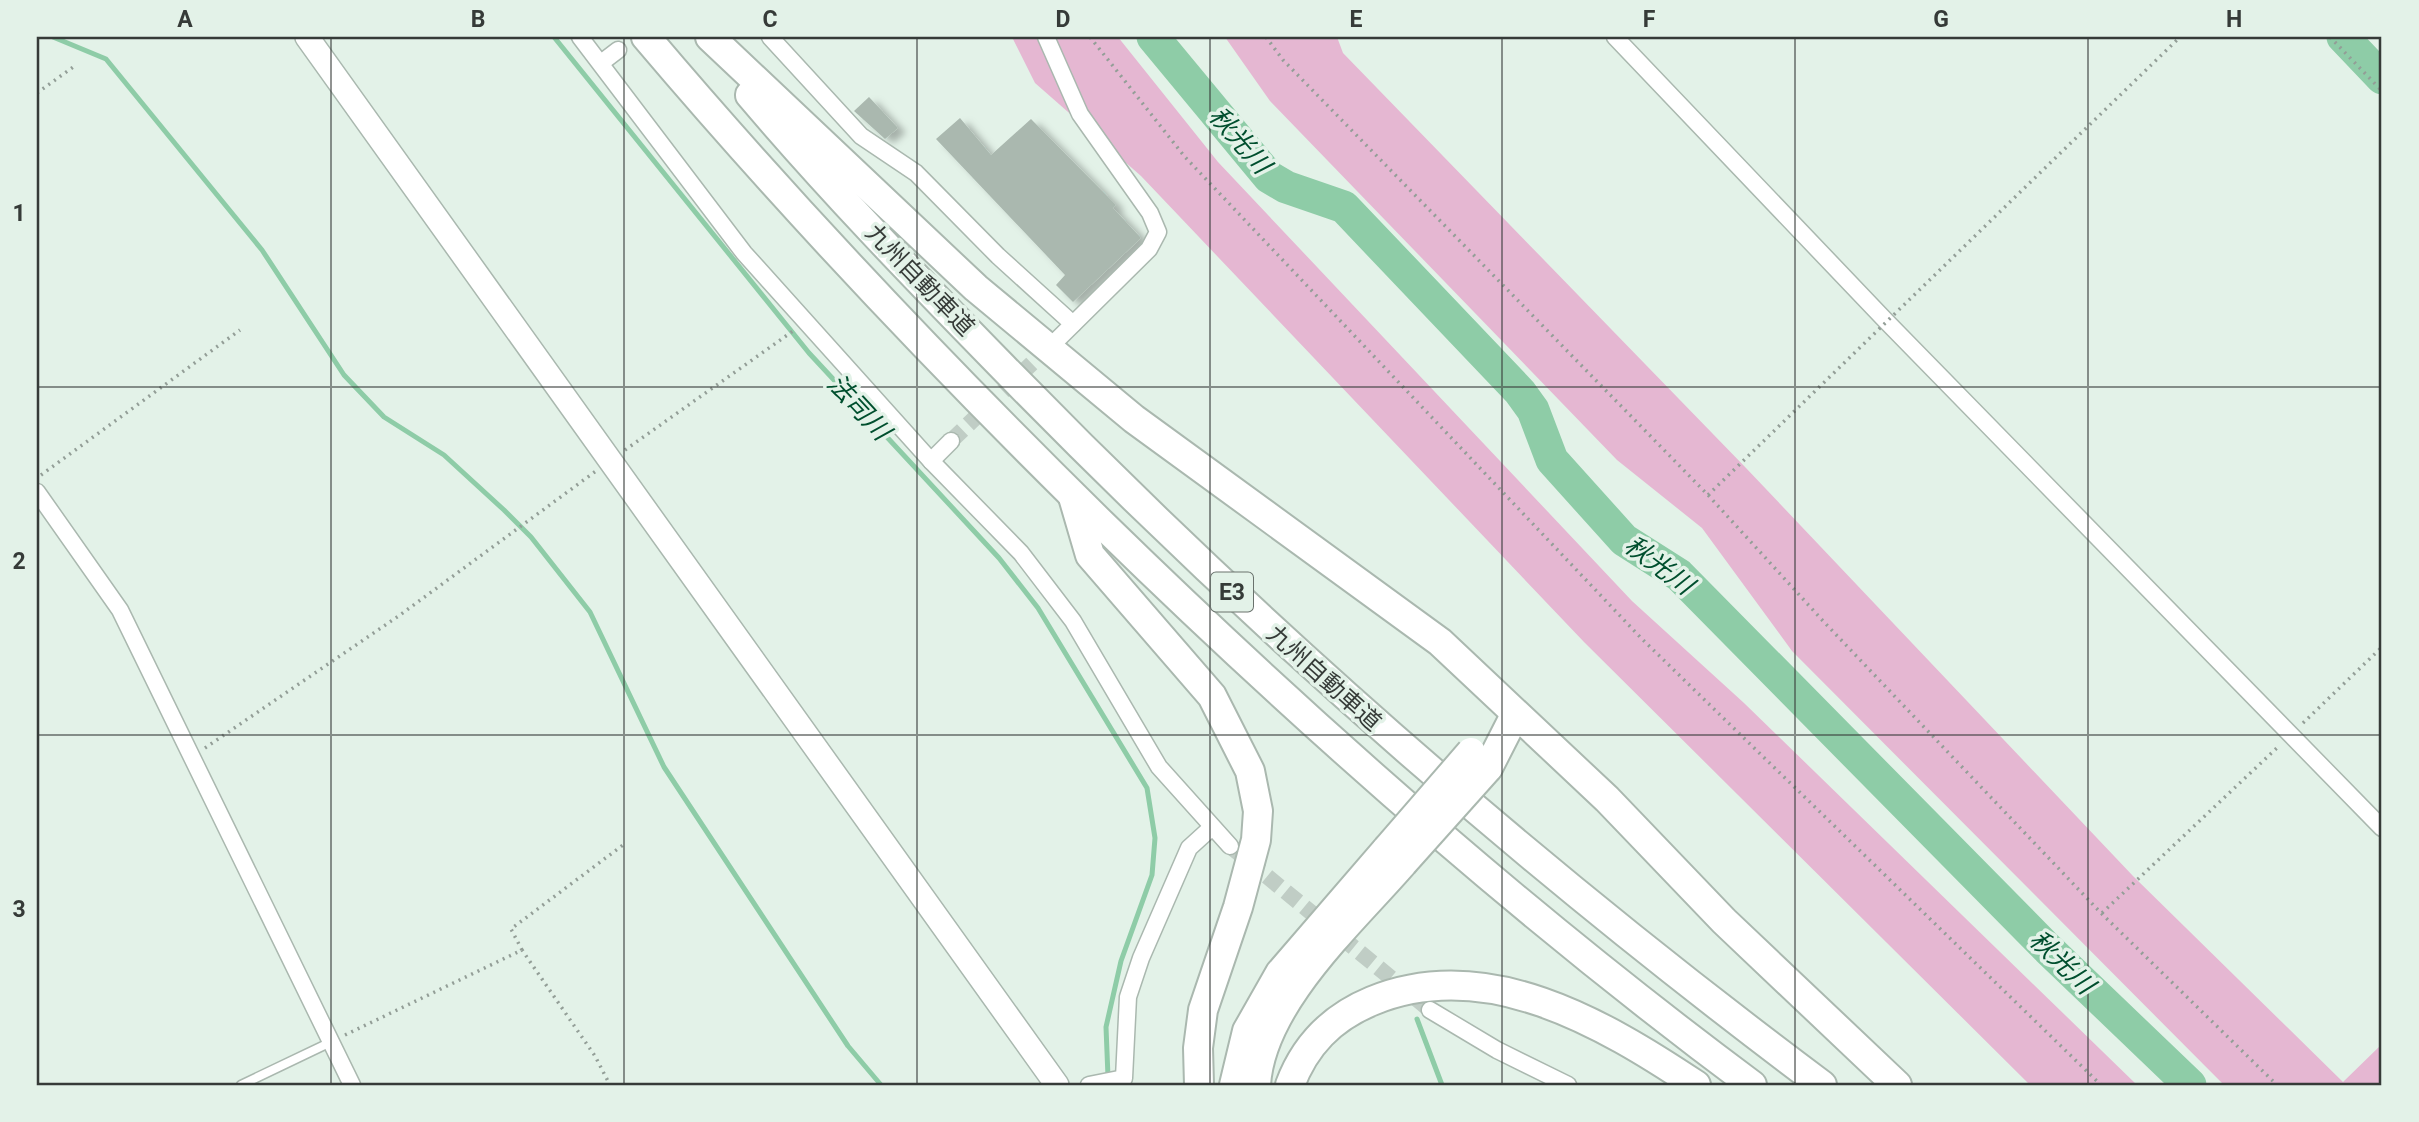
<svg xmlns="http://www.w3.org/2000/svg" width="2419" height="1122" viewBox="0 0 2419 1122" font-family="Roboto,'Noto Sans JP',sans-serif">
<style>
.green{fill:#e5b7d2}
.lines{fill:none;stroke-linecap:round;stroke-linejoin:round}
.stream{stroke:#8ecca7;stroke-width:5}
.river{stroke:#8ecca7;stroke-width:33}
.building{fill:#aab8af;filter:url(#shadow)}
.street-tunnel{stroke:#c0cdc5;stroke-width:16;stroke-dasharray:16 8;stroke-linecap:butt}
.lane-casing{stroke:#aab8af;stroke-width:11}
.street-casing{stroke:#aab8af;stroke-width:19}
.secondary-casing{stroke:#aab8af;stroke-width:26}
.highway-casing{stroke:#aab8af;stroke-width:32}
.path{stroke:#939e97;stroke-width:3.5;stroke-dasharray:2 5;stroke-linecap:butt}
.lane{stroke:#fff;stroke-width:8}
.street{stroke:#fff;stroke-width:16}
.secondary{stroke:#fff;stroke-width:23}
.highway{stroke:#fff;stroke-width:28}
.highway-bridge-casing{stroke:#aab8af;stroke-width:32;stroke-linecap:butt}
.path-bridge{stroke:#939e97;stroke-width:3.5;stroke-dasharray:2 5;stroke-linecap:butt}
.highway-bridge{stroke:#fff;stroke-width:28}
.grid{fill:none;stroke:#363b38;stroke-width:2;stroke-opacity:0.55}
.labels{text-anchor:middle;stroke-width:7;stroke-linejoin:round;paint-order:stroke}
.shield{fill:#e3f2e8;stroke:#6a726d;stroke-width:2}
.shield-label{font-size:23px;font-weight:bold;fill:#363b38}
.street-label{font-size:24px;fill:#363b38;stroke:#e3f2e8}
.water-label{font-size:26px;font-style:italic;fill:#004f2e;stroke:#e3f2e8}
.neatline{fill:none;stroke:#363b38;stroke-width:2.5}
.grid-label{font-size:23px;text-anchor:middle;font-weight:bold;fill:#363b38}
</style>
<defs>
<filter id="shadow"><feDropShadow dx="8" dy="4.5" stdDeviation="3.5" flood-color="#0004"/></filter>
</defs>
<rect width="100%" height="100%" fill="#e3f2e8"/>
<g class="green">
<path d="M1012,37H1118L1218,162L1632,601L1744,703L2137,1085H2030L1584,642L1141,176L1035,83Z"/>
<path d="M1225,37H1337L1343,53L1746,468L2133,876L2343,1082L2382,1044V1085H2224L1792,651L1702,528L1617,460L1270,101Z"/>
</g>
<g class="lines">
<g class="stream">
<path d="M53,37L106,59L262,250L344,375L384,417L444,455L504,510L531,537L590,612L664,767L848,1046L881,1085"/>
<path d="M554,37L809,353L999,558L1038,608L1147,788L1155,838L1152,875L1121,961L1106,1027L1108,1077"/>
<path d="M1417,1019L1442,1085"/>
</g>
<g class="river">
<path d="M1153,37L1269,177L1286,187L1344,207L1520,392L1533,410L1552,460L1624,540L1679,575L2048,949L2190,1085"/>
<path d="M2343,37L2382,78"/>
</g>
</g>
<g class="building">
<path d="M869,97L898,128L885,139L854,111Z"/>
<path d="M960,118L991,155L1031,119L1116,205L1113,208L1141,238L1073,302L1056,285L1065,275L936,139Z"/>
</g>
<g class="lines">
<g class="street-tunnel">
<path d="M951,441L1052,344"/>
<path d="M1230,846L1430,1010"/>
</g>
<defs>
<path id="lane" d="M241,1085L331,1042"/>
<g id="street">
<path d="M580,37L744,253L931,461L1021,553L1073,621L1159,767L1230,846"/>
<path d="M770,37L861,136L916,173L998,256L1073,324"/>
<path d="M1046,37L1080,114L1150,213L1158,232L1149,249L1057,340"/>
<path d="M1615,37L1886,321L2382,828"/>
<path d="M601,63L618,50"/>
<path d="M931,461L951,441"/>
<path d="M37,492L120,610L352,1085"/>
<path d="M1430,1010L1497,1050L1568,1085"/>
<path d="M1089,1085L1124,1078L1128,997L1141,958L1189,848L1211,828"/>
</g>
<path id="secondary" d="M307,37L1057,1085"/>
<g id="highway">
<path d="M646,37C790,207 943,368 1102,524C1307,724 1522,914 1752,1085"/>
<path d="M710,37L976,288L1134,419L1440,642L1607,799L1724,921L1897,1085"/>
<path d="M750,95C829,188 914,276 1000,364C1255,626 1529,866 1822,1085"/>
<path d="M1073,497L1090,555L1212,696L1250,771L1258,811L1256,840L1238,907L1203,1010L1198,1048L1199,1085"/>
<path d="M1488,768L1515,715"/>
<path d="M1234,1085L1247,1031L1280,973L1387,849"/>
<path d="M1256,1085C1261,1003 1351,923 1403,863"/>
<path d="M1290,1085C1305,1045 1331,1018 1372,1001C1486,954 1603,1023 1696,1085"/>
</g>
</defs>
<use href="#lane" class="lane-casing"/>
<use href="#street" class="street-casing"/>
<use href="#secondary" class="secondary-casing"/>
<use href="#highway" class="highway-casing"/>
<g class="path">
<path d="M1090,37L1185,157L1642,639L2101,1085"/>
<path d="M1266,37L1283,60L1708,495L1824,622L2101,913L2277,1085"/>
<path d="M2330,37L2382,91"/>
<path d="M37,93L76,65"/>
<path d="M625,450L793,331"/>
<path d="M41,475L240,330"/>
<path d="M2303,723L2382,647"/>
<path d="M205,748L400,615L596,471"/>
<path d="M2102,913L2280,745"/>
<path d="M522,950L511,929L623,845"/>
<path d="M345,1035L522,950L595,1056L610,1085"/>
</g>
<use href="#lane" class="lane"/>
<use href="#street" class="street"/>
<use href="#secondary" class="secondary"/>
<use href="#highway" class="highway"/>
<defs>
<g id="highway-bridge">
<path d="M1387,849L1471,752"/>
<path d="M1403,863L1488,768"/>
</g>
</defs>
<use href="#highway-bridge" class="highway-bridge-casing"/>
<path class="path-bridge" d="M1708,495L2180,37"/>
<use href="#highway-bridge" class="highway-bridge"/>
</g>
<path class="grid" d="M331,37V1085M624,37V1085M917,37V1085M1210,37V1085M1502,37V1085M1795,37V1085M2088,37V1085M37,387H2382M37,735H2382"/>
<g class="labels">
<rect class="shield" x="1211" y="572.5" width="42" height="39" rx="5"/>
<g class="shield-label">
<text x="1232" y="600">E3</text>
</g>
<g class="street-label">
<text transform="translate(920 280) rotate(46)" y="8">九州自動車道</text>
<text transform="translate(1324 678) rotate(42)" y="8">九州自動車道</text>
</g>
<g class="water-label">
<text transform="translate(1240 140) rotate(49)" y="9">秋光川</text>
<text transform="translate(859 407) rotate(47)" y="9">法司川</text>
<text transform="translate(1659 565) rotate(37)" y="9">秋光川</text>
<text transform="translate(2062 962) rotate(44)" y="9">秋光川</text>
</g>
</g>
<rect width="2419" height="1122" fill="none" stroke="#e3f2e8" stroke-width="77"/>
<rect x="38" y="38" width="2342" height="1046" class="neatline"/>
<g class="grid-label">
<text x="185" y="27">A</text>
<text x="478" y="27">B</text>
<text x="770" y="27">C</text>
<text x="1063" y="27">D</text>
<text x="1356" y="27">E</text>
<text x="1649" y="27">F</text>
<text x="1941" y="27">G</text>
<text x="2234" y="27">H</text>
<text x="19" y="221">1</text>
<text x="19" y="569">2</text>
<text x="19" y="917">3</text>
</g>
</svg>
